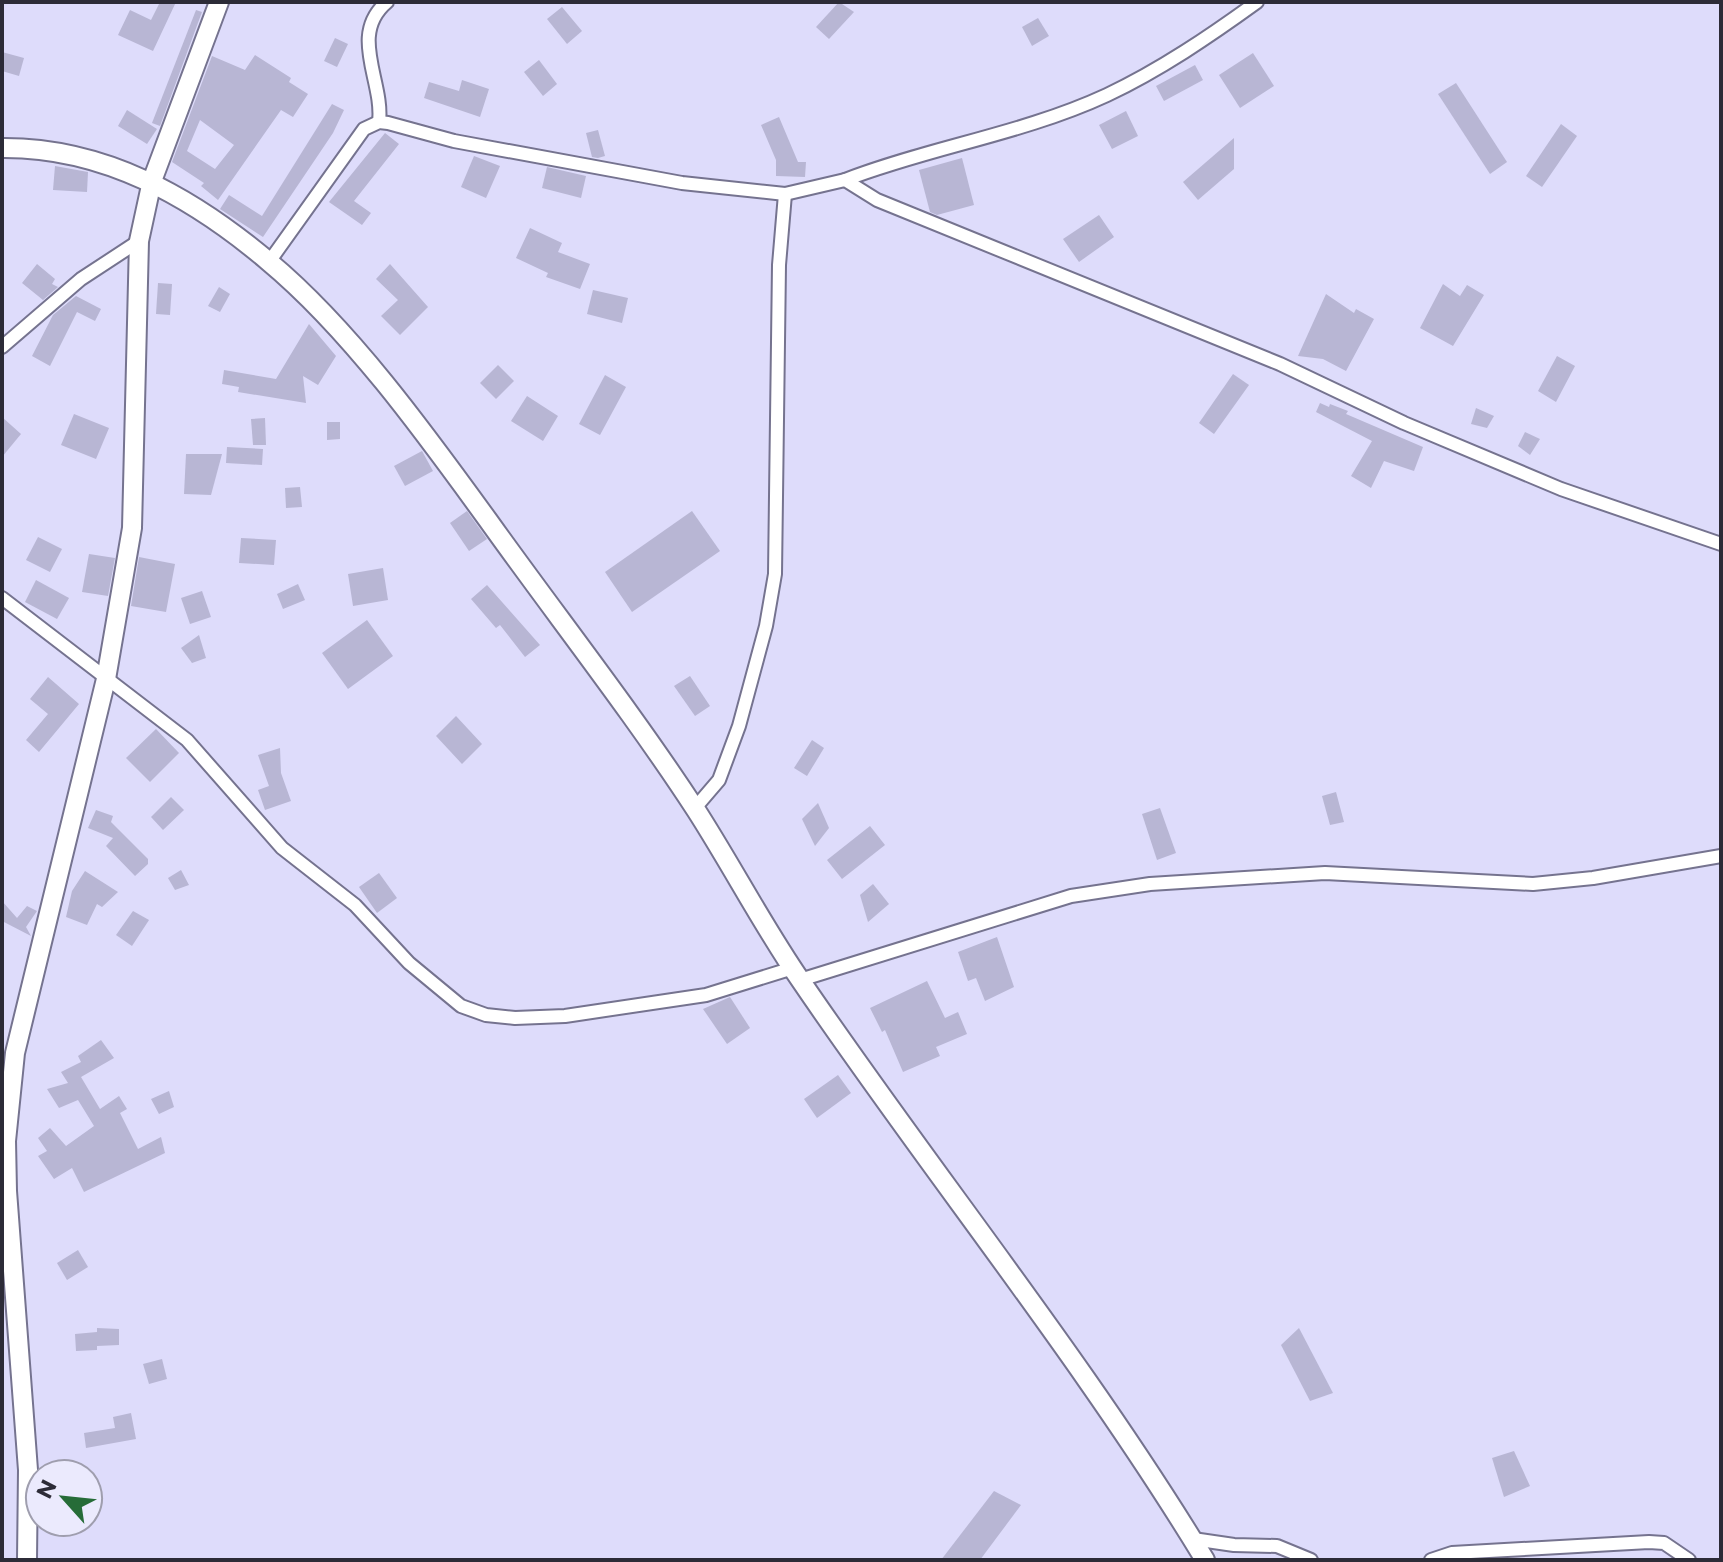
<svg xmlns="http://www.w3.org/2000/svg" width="1723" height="1562" viewBox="0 0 1723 1562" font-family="Montserrat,sans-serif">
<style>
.building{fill:#b8b6d4;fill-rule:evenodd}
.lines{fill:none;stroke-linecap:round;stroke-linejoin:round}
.street-casing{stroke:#75738f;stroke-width:16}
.secondary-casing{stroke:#75738f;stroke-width:22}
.street{stroke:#fff;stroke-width:12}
.secondary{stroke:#fff;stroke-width:18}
</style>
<rect width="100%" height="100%" fill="#dedcfb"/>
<g class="building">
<path d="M160,2H176L153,51L118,35L130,10L151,20Z"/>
<path d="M839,2L854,12L829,39L816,27Z"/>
<path d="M562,7L582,31L567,44L547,19Z"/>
<path d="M196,10L202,12L160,126L152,123Z"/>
<path d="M1038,18L1049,36L1032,46L1022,27Z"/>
<path d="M335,38L348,44L337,67L324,61Z"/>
<path d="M2,52L24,58L19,76L2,71Z"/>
<path d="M1253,53L1274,86L1240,108L1219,75Z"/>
<path d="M255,55L291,78L289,82L308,94L293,117L281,110L218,200L201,186L204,183L172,162L212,56L245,70ZM200,120L234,145L215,169L187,151Z"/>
<path d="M539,60L557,84L543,96L524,72Z"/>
<path d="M1195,65L1203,80L1164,101L1156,86Z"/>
<path d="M462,80L489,89L480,117L424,98L429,82L459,91Z"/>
<path d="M1456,83L1507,162L1490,174L1438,94Z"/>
<path d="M332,104L344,110L333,133L263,237L220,209L229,195L262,216Z"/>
<path d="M127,110L157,129L147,144L118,126Z"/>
<path d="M1126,111L1138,136L1112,149L1099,125Z"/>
<path d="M779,117L798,162H806L805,177L776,176V160L761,125Z"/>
<path d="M1561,124L1577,136L1542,187L1526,176Z"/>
<path d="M598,130L605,156L598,158L592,157L586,133Z"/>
<path d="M385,133L399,144L354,201L371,213L362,225L329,202Z"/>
<path d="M1234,138V169L1198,200L1183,182Z"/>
<path d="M474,156L500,166L486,198L461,187Z"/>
<path d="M962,158L974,205L937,215L930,212L919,170Z"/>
<path d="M55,166L88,172L87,192L53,190Z"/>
<path d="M547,167L586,176L581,198L542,188Z"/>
<path d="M1099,215L1114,237L1079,262L1063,239Z"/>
<path d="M530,228L562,243L558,252L590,264L580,289L546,277L548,273L516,258Z"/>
<path d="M37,264L55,279L52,284L58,287L43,300L22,283Z"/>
<path d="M390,264L428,307L400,335L381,316L398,300L376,279Z"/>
<path d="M158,283L172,284L170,315L156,314Z"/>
<path d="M1443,284L1460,296L1467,285L1484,295L1453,346L1420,328Z"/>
<path d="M219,287L230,294L220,312L208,306Z"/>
<path d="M593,290L628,298L622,323L587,314Z"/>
<path d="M1326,294L1354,313L1356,309L1374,319L1346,371L1323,359L1298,356Z"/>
<path d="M76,296L101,309L95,321L77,312L50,366L32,356L53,315Z"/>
<path d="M309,324L336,356L318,385L303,376L306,403L238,392L239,387L222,384L224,370L276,379Z"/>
<path d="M1557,356L1575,366L1556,402L1538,391Z"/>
<path d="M498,365L514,381L496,399L480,383Z"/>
<path d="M1233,374L1249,385L1214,434L1199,423Z"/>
<path d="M605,375L626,387L600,435L579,424Z"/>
<path d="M527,396L558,416L543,441L511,421Z"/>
<path d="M1320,403L1329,407L1330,404L1348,411L1346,414L1423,447L1414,471L1384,461L1371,488L1351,476L1372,441L1316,412Z"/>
<path d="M1476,408L1494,416L1487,428L1471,424Z"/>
<path d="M74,414L109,428L96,459L61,445Z"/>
<path d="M2,417L21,434L2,457Z"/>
<path d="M265,418L266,445H253L251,419Z"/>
<path d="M327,422H340V439L327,440Z"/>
<path d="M1525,432L1540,439L1530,455L1518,446Z"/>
<path d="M227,447L263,449L262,465L226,463Z"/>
<path d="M422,451L433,471L405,486L394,466Z"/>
<path d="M186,454H222L211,495L184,494Z"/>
<path d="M300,487L302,507L286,508L285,488Z"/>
<path d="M467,511L487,539L469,551L450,523Z"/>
<path d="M692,511L720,551L632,612L605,572Z"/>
<path d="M38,537L62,549L50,572L26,560Z"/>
<path d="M241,538L276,540L274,565L239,563Z"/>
<path d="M89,554L115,558L108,596L82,592Z"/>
<path d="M139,557L175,564L166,612L131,606Z"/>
<path d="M383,568L388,600L353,606L348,574Z"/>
<path d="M36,580L69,598L57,619L25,602Z"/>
<path d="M298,584L305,600L283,609L277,594Z"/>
<path d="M487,585L540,645L525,657L500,625L496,628L471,599Z"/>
<path d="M202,591L211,617L190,624L181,598Z"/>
<path d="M367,620L393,656L348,689L322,653Z"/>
<path d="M199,635L206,658L192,663L181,648Z"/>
<path d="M690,676L710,706L695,716L674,686Z"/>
<path d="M48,677L79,704L39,752L26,740L48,714L30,699Z"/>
<path d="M456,716L482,744L462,764L436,736Z"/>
<path d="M156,729L179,753L150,782L126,758Z"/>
<path d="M812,740L824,748L807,776L794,768Z"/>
<path d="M280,748L281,773L291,801L265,810L258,790L269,786L258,755Z"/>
<path d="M1336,792L1344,822L1330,825L1322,796Z"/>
<path d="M171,797L184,810L163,830L151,817Z"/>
<path d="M818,803L829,828L815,846L802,819Z"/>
<path d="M1160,808L1176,853L1157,860L1142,814Z"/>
<path d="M96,810L113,816L111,822L148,859V864L135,876L106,846L113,838L88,828Z"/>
<path d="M870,826L885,845L842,879L827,860Z"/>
<path d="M181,870L189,885L175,890L168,878Z"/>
<path d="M85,871L118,892L102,907L97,904L87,925L66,917L72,891Z"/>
<path d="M379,873L397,898L377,913L359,887Z"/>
<path d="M873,884L889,904L868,922L860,895Z"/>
<path d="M2,901L17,918L27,906L37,911L26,927L31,936L2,921Z"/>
<path d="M133,911L149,920L132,946L116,935Z"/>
<path d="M997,937L1014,987L985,1001L976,978L968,981L958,952Z"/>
<path d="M927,981L945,1018L958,1012L967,1034L936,1047L940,1056L903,1072L885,1030L882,1032L870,1008Z"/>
<path d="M730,997L750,1028L727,1044L703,1009Z"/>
<path d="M101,1040L114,1058L81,1077L100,1109L119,1096L127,1109L120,1113L138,1149L161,1137L165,1153L84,1192L72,1168L54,1179L38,1156L47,1151L38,1138L50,1128L66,1146L94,1126L78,1100L59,1108L47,1089L68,1083L61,1072L81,1062L78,1056Z"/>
<path d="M838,1075L851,1093L817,1118L804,1099Z"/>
<path d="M169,1091L174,1107L159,1114L151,1099Z"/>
<path d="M78,1250L88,1267L67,1280L57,1263Z"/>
<path d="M97,1328L119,1329V1345L97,1346V1350L76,1351L75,1334L97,1332Z"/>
<path d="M1299,1328L1333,1393L1310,1401L1281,1345Z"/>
<path d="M162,1359L167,1379L149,1384L143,1364Z"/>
<path d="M131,1413L136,1439L86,1448L84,1433L115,1428L113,1417Z"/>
<path d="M1514,1451L1530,1486L1504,1497L1492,1458Z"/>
<path d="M994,1491L1021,1505L980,1560H941Z"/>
</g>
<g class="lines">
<defs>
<g id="street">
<path d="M379,122C384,81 348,35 387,2"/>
<path d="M845,180C930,147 1023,134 1107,95C1160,70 1210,36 1257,2"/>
<path d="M269,262L364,129L379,122L388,123L454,141L682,183L785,194L845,180L877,200L1280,364L1404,423L1561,489L1721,544"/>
<path d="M2,347L81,279L139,241"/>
<path d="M2,598L187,740L282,848L355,905L409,963L461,1006L486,1015L515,1018L565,1016L706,995L793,968"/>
<path d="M695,808L719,780L739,726L766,626L775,574L779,265L785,194"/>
<path d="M800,980L1071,896L1150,884L1325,873L1533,884L1593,878L1721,856"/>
<path d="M1193,1539L1234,1545L1277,1546L1311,1560"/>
<path d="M1431,1560L1452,1553L1649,1542L1664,1543L1689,1560"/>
</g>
<g id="secondary">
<path d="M2,148C104,147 192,197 268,261C350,329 427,436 490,523C558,618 632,712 696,810C732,866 763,926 801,981C933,1175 1083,1359 1205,1560"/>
<path d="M27,1560L28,1470L7,1191L6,1141L15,1053L106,679L132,528L139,241L152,181L219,2"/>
</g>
</defs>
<use href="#street" class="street-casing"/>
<use href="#secondary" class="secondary-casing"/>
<use href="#street" class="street"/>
<use href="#secondary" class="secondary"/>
</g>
<rect width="1723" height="1562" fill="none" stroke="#2c2b37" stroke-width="8"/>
<g transform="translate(64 1498) rotate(297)"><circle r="38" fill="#ebeafd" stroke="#9f9eae" stroke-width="2"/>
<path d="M0-6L14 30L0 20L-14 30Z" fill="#266c38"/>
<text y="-12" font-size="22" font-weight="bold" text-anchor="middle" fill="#2c2b37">N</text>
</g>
</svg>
